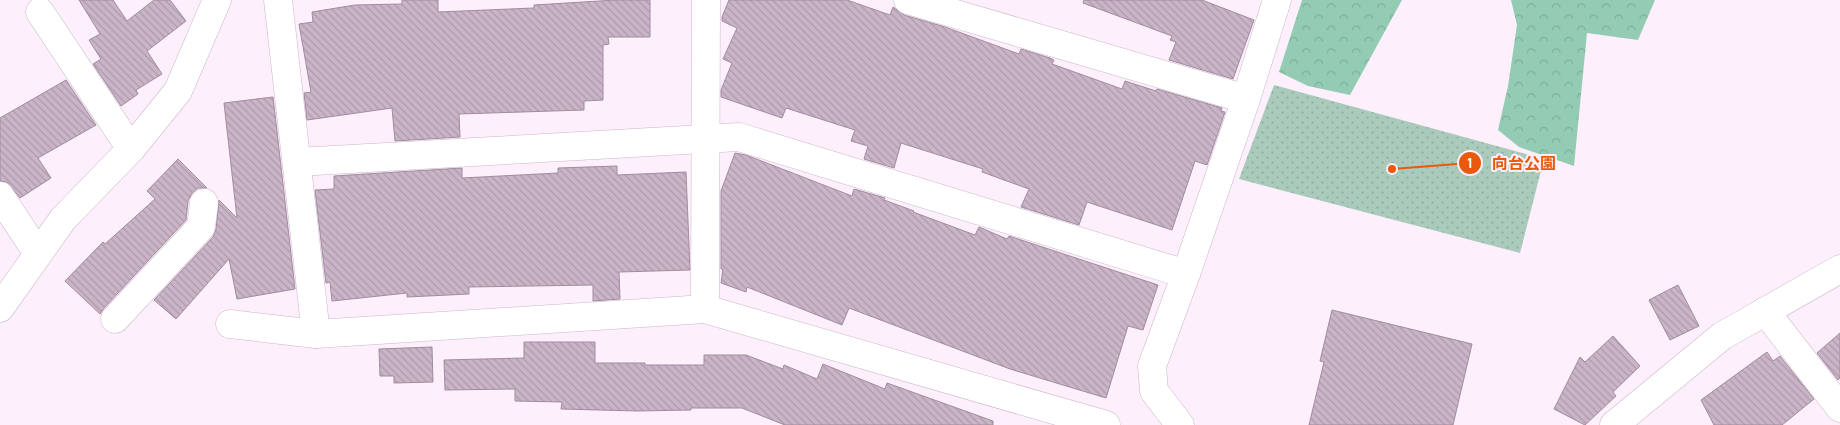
<svg xmlns="http://www.w3.org/2000/svg" width="1840" height="425" viewBox="0 0 1840 425" font-family="Karla,'Noto Sans JP',sans-serif">
<style>
.grass{fill:url(#grass-dots)}
.forest{fill:url(#forest-crowns)}
.building{fill:url(#building-back-hatch);stroke:#a18c9f}
.lines{fill:none;stroke-linecap:round;stroke-linejoin:round}
.minor-casing{stroke:#ccb6ca;stroke-width:29}
.minor{stroke:#fff;stroke-width:28}
.leader{fill:none;stroke:#e8590c;stroke-width:2}
.callout-dot{fill:#e8590c;stroke:#fdeffb;stroke-width:2}
.mark-label{font-size:15px;text-anchor:middle;font-weight:bold;fill:#fff}
.callout-label{font-size:16px;text-anchor:middle;font-weight:bold;fill:#e8590c;stroke:#fdeffb;stroke-width:4;stroke-linejoin:round;paint-order:stroke}
</style>
<defs>
<pattern id="grass-dots" width="8" height="8" patternUnits="userSpaceOnUse" patternTransform="scale(1.25)"><rect width="8" height="8" fill="#aacbbb"/><path d="M2 2h.1M6 6h.1" fill="none" stroke="#92aea0" stroke-width="1.8" stroke-linecap="round"/></pattern>
<pattern id="forest-crowns" width="20" height="18" patternUnits="userSpaceOnUse" patternTransform="scale(1.25)"><rect width="20" height="18" fill="#93ccb2"/><path d="M2 6a3 3 0 1 1 6 0M12 15a3 3 0 1 1 6 0" fill="none" stroke="#7eaf99"/></pattern>
<pattern id="building-back-hatch" width="6" height="6" patternUnits="userSpaceOnUse" patternTransform="scale(1.25)"><rect width="6" height="6" fill="#cab4c7"/><path d="M-1 5l2 2M0 0l6 6M5-1l2 2" fill="none" stroke="#ad9aab"/></pattern>
</defs>
<rect width="100%" height="100%" fill="#fdeffb"/>
<path class="grass" d="M1274,85L1544,159L1520,253L1239,179Z"/>
<g class="forest">
<path d="M1302,0H1402L1350,95L1308,86L1279,72Z"/>
<path d="M1511,0H1655L1638,40L1587,33L1574,166L1519,147L1498,130L1508,86L1517,25Z"/>
</g>
<g class="building">
<path d="M79,0H113L127,21L154,0H170L186,21L147,51L162,74L136,90L138,94L121,106L93,64L101,59L89,40L100,34Z"/>
<path d="M402,0H438V12L534,8V5L616,0H650V37H608L609,44L603,45V100L584,101V110L459,114L460,137L395,141L392,108L307,120L304,93L311,92L299,24L313,22L312,12L355,5L402,4Z"/>
<path d="M729,0H847L890,15L893,7L904,15L945,27L1019,54L1021,49L1050,58L1054,60L1052,64L1122,89L1125,81L1156,91L1157,89L1222,108L1221,111L1225,112L1207,165L1195,161L1172,230L1087,202L1079,225L1021,207L1029,189L982,172L983,169L901,143L894,168L864,159L868,146L851,141L855,130L786,108L782,118L721,97V90L732,63L723,59L737,28L722,21V17Z"/>
<path d="M1084,0H1202L1254,20L1233,79L1169,60L1176,42L1170,40L1172,36L1083,3Z"/>
<path d="M66,80L96,125L38,158L51,178L20,198L7,182L0,181V118Z"/>
<path d="M273,97L295,289L237,299L229,259L176,319L154,300L213,237L216,229L219,200L237,218L224,103Z"/>
<path d="M735,153L746,155L852,196L854,189L885,198L884,200L914,211L913,212L975,235L979,227L1007,239L1009,236L1158,285L1143,330L1128,326L1106,398L1010,369L849,308L842,325L747,287L746,292L721,283L723,269H721V191Z"/>
<path d="M178,159L207,188H198L192,193L188,201L186,220L104,308L100,314L65,281L103,242L105,244L155,199L147,191Z"/>
<path d="M617,166V175L686,172L690,270L619,272L620,299L593,301V285L469,287V294L407,297V293L332,301L330,282L326,283L315,190L334,189V176L462,168V178L558,173V168Z"/>
<path d="M1678,285L1699,326L1670,340L1649,300Z"/>
<path d="M1332,310L1472,344L1453,425H1309L1324,362L1320,361Z"/>
<path d="M1840,333V378L1838,380L1817,353Z"/>
<path d="M1613,336L1640,366L1613,392L1616,396L1585,425L1554,409L1580,357L1585,362Z"/>
<path d="M524,342H595V363H645V365H704V355H746L783,369L784,365L817,379L823,364L885,389L887,383L993,421V425H785L742,408H691V410L637,411L561,409L562,402L515,401V389L445,390L444,360L524,358Z"/>
<path d="M432,347L433,382L394,383V376H380L379,349Z"/>
<path d="M1767,352L1773,361L1780,356L1814,399L1782,425H1714L1701,400Z"/>
</g>
<g class="lines">
<defs>
<g id="minor">
<path d="M278,0L316,334"/>
<path d="M908,0L1246,99"/>
<path d="M40,12L131,149"/>
<path d="M297,162L739,137L1186,274"/>
<path d="M0,196L38,254"/>
<path d="M0,308L63,219L131,149L178,91L217,0"/>
<path d="M705,309L706,0"/>
<path d="M1765,311L1840,408"/>
<path d="M115,319L201,227L204,203"/>
<path d="M230,324L316,334L705,309L1106,425"/>
<path d="M1180,425L1154,391L1152,366L1186,274L1246,99L1277,0"/>
<path d="M1614,425L1722,336L1840,269"/>
</g>
</defs>
<use href="#minor" class="minor-casing"/>
<use href="#minor" class="minor"/>
</g>
<path class="leader" d="M1392 169L1470 163"/>
<g class="callout-dot">
<circle cx="1392" cy="169" r="5"/>
<circle cx="1470" cy="163" r="12"/>
</g>
<g class="mark-label">
<text x="1470" y="168">1</text>
</g>
<g class="callout-label">
<text x="1524" y="169">向台公園</text>
</g>
</svg>
